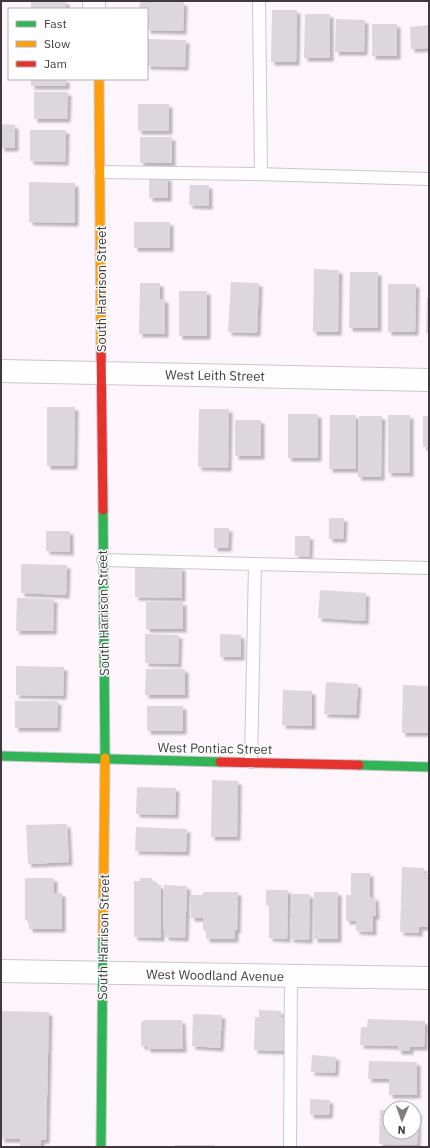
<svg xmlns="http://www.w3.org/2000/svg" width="430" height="1148" viewBox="0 0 430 1148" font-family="'IBM Plex Sans',sans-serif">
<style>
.building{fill:#dcd7dc;filter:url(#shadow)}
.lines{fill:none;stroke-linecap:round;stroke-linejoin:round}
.lane-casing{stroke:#cbc6cb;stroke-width:14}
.street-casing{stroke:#cbc6cb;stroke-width:24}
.fast-casing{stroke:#cbc6cb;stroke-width:11}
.slow-casing{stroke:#cbc6cb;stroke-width:11}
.jam-casing{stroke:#cbc6cb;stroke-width:11}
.lane{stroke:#fffeff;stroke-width:12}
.street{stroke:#fffeff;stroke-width:22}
.fast{stroke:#30b455;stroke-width:9}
.slow{stroke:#ff9f0a;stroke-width:9}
.jam{stroke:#e5322d;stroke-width:9}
.labels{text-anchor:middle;stroke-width:3;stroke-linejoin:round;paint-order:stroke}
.street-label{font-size:13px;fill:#403a40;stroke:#fff}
</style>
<defs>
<filter id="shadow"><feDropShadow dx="3.5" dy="3.5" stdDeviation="1" flood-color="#0004"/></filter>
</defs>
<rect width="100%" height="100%" fill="#fcf6fc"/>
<g class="building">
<rect x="31" y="1" width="35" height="8"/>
<path d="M140,1L184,2L183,31L147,30V9H139Z"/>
<path d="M272,10H297L296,62H271Z"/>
<path d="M305,14H330V58H304Z"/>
<path d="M336,19L365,20L364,52H335Z"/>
<rect x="372" y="24" width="25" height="32"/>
<path d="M429,25V48L411,49L410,27Z"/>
<path d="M147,39L186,40L185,67L147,66Z"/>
<rect x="31" y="79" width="35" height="7"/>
<path d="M34,92H68L67,119H34Z"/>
<rect x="138" y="104" width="31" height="27"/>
<path d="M1,124L15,125V148H1Z"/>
<path d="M30,130H66L65,162L30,161Z"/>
<rect x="140" y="137" width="32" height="26"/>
<rect x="149" y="177" width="19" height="21"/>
<path d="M29,182L75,183V223L29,222Z"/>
<path d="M190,185H209V206L189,205Z"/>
<rect x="134" y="222" width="36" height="26"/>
<path d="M314,269L339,270L338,332H313Z"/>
<path d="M350,272H378V328H349Z"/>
<path d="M231,282L259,283L257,333L228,332Z"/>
<path d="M140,283H160V299H165V334H139Z"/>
<path d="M388,284H416L415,332H388Z"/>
<rect x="179" y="291" width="28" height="45"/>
<path d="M427,298H429V333H426Z"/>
<path d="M47,407H75L74,466H47Z"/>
<path d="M199,409H229L228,468L198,467Z"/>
<rect x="288" y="414" width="30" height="44"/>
<path d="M330,415H356V469H329Z"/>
<rect x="388" y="415" width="22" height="58"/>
<path d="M359,416H382L381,477H358Z"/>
<rect x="423" y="416" width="6" height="31"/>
<rect x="235" y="420" width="26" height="36"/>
<path d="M329,518H344L343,539H329Z"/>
<path d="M214,528H229L228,548H214Z"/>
<path d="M46,531H70V552L46,551Z"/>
<path d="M295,536H310L309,557L295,556Z"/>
<path d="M21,564L67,565L66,595L21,593Z"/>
<path d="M135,566L182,567V598L135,597Z"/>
<path d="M320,590L366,593L365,621L318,618Z"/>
<path d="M17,598L54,599L53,631H16Z"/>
<rect x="146" y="602" width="37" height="27"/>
<path d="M145,634L179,635L178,664L145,663Z"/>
<path d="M220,634L241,635V657H220Z"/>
<path d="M16,666L64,667L63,696L16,695Z"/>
<path d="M146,669H185V695H145Z"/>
<path d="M326,682L358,684L356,715L324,714Z"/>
<path d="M403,685L429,686L428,733H402Z"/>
<path d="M283,690L312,691V726L282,725Z"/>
<path d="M15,701H58L57,728H15Z"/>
<rect x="147" y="706" width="36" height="25"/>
<path d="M212,780L238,781L237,837H211Z"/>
<path d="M137,787L176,788L175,815L136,814Z"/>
<path d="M67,824L69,862L28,864L26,825Z"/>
<path d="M136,827L187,829L186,852L135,851Z"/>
<path d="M402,867L424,868V873L429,874V927H419V933L400,932Z"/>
<path d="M351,873H370V897H375L376,916H373V932L356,931V921H346V895H351Z"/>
<path d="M25,878H54V893H62V929H29V920H25Z"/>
<path d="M140,878H152V881H155V885H161V938L134,937V881H140Z"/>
<path d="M164,885L187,886L185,938L165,937V930H163Z"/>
<path d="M266,890H288L287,939L269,938V905H266Z"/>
<path d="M203,892H238L237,930H235V939H206V930H203V918H191V895H203Z"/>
<rect x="314" y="892" width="24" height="47"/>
<path d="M292,894H310L309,940L290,939Z"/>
<path d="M259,1010L281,1011V1017H284L283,1051L254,1050L255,1017H259Z"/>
<path d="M1,1011L49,1012L46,1140H41L40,1147H20V1139H1Z"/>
<path d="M193,1014L222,1015L220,1048L192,1046Z"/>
<path d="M368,1019L425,1021L424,1047H410V1051H398V1046L360,1045L361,1027H367Z"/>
<path d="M146,1020H182L183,1049H147V1046H141V1022Z"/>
<path d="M312,1055L336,1057L335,1073L311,1072Z"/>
<path d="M369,1061L417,1062V1095H389V1079H368Z"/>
<path d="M310,1099L330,1100L329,1115H310Z"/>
<rect x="398" y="1104" width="15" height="4"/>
<path d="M380,1110H390V1132H414V1111H418L417,1145L379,1144Z"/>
<rect x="175" y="1145" width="40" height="2"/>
</g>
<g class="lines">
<defs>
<g id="lane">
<path d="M259,1L261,174"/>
<path d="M100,172L256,174L429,179"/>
<path d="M103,560L255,564"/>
<path d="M251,762L255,564L429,568"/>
<path d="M290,1147L291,976"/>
</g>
<g id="street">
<path d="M94,1V9"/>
<path d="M1,371L429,380"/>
<path d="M1,971L429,978"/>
</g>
<g id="fast">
<path d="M103,510L105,758"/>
<path d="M1,756L220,762"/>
<path d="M359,765L429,767"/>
<path d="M101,1147L103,935"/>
</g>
<g id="slow">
<path d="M99,79L101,348"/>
<path d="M103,935L105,758"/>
</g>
<g id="jam">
<path d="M101,348L103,510"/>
<path d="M220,762L359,765"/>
</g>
</defs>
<use href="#lane" class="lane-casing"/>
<use href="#street" class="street-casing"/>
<use href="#fast" class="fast-casing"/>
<use href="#slow" class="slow-casing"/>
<use href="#jam" class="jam-casing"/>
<use href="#lane" class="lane"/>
<use href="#street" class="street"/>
<use href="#fast" class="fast"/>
<use href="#slow" class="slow"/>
<use href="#jam" class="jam"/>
</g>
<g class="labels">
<g class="street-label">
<text transform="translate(101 289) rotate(-90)" y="5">South Harrison Street</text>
<text transform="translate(215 375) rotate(1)" y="5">West Leith Street</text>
<text transform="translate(103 613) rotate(-91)" y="5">South Harrison Street</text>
<text transform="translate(215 748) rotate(1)" y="5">West Pontiac Street</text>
<text transform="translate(103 937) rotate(-89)" y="5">South Harrison Street</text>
<text transform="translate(215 975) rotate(1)" y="5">West Woodland Avenue</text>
</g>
</g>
<rect width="430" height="1148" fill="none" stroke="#403a40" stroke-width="4"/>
<rect x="8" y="8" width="140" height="72" fill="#ffffff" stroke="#b3b0b3"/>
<rect x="16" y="21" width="20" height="6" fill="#30b455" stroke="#b3b0b3"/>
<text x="44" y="28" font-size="12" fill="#403a40">Fast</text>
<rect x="16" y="41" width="20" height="6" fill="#ff9f0a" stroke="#b3b0b3"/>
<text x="44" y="48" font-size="12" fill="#403a40">Slow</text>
<rect x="16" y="61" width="20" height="6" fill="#e5322d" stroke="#b3b0b3"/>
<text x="44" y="68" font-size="12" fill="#403a40">Jam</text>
<g transform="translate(402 1120) rotate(182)"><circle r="19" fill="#ffffff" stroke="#b3b0b3"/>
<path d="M0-3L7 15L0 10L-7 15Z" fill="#827c82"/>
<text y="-6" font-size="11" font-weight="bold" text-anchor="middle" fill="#403a40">N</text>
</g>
</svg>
